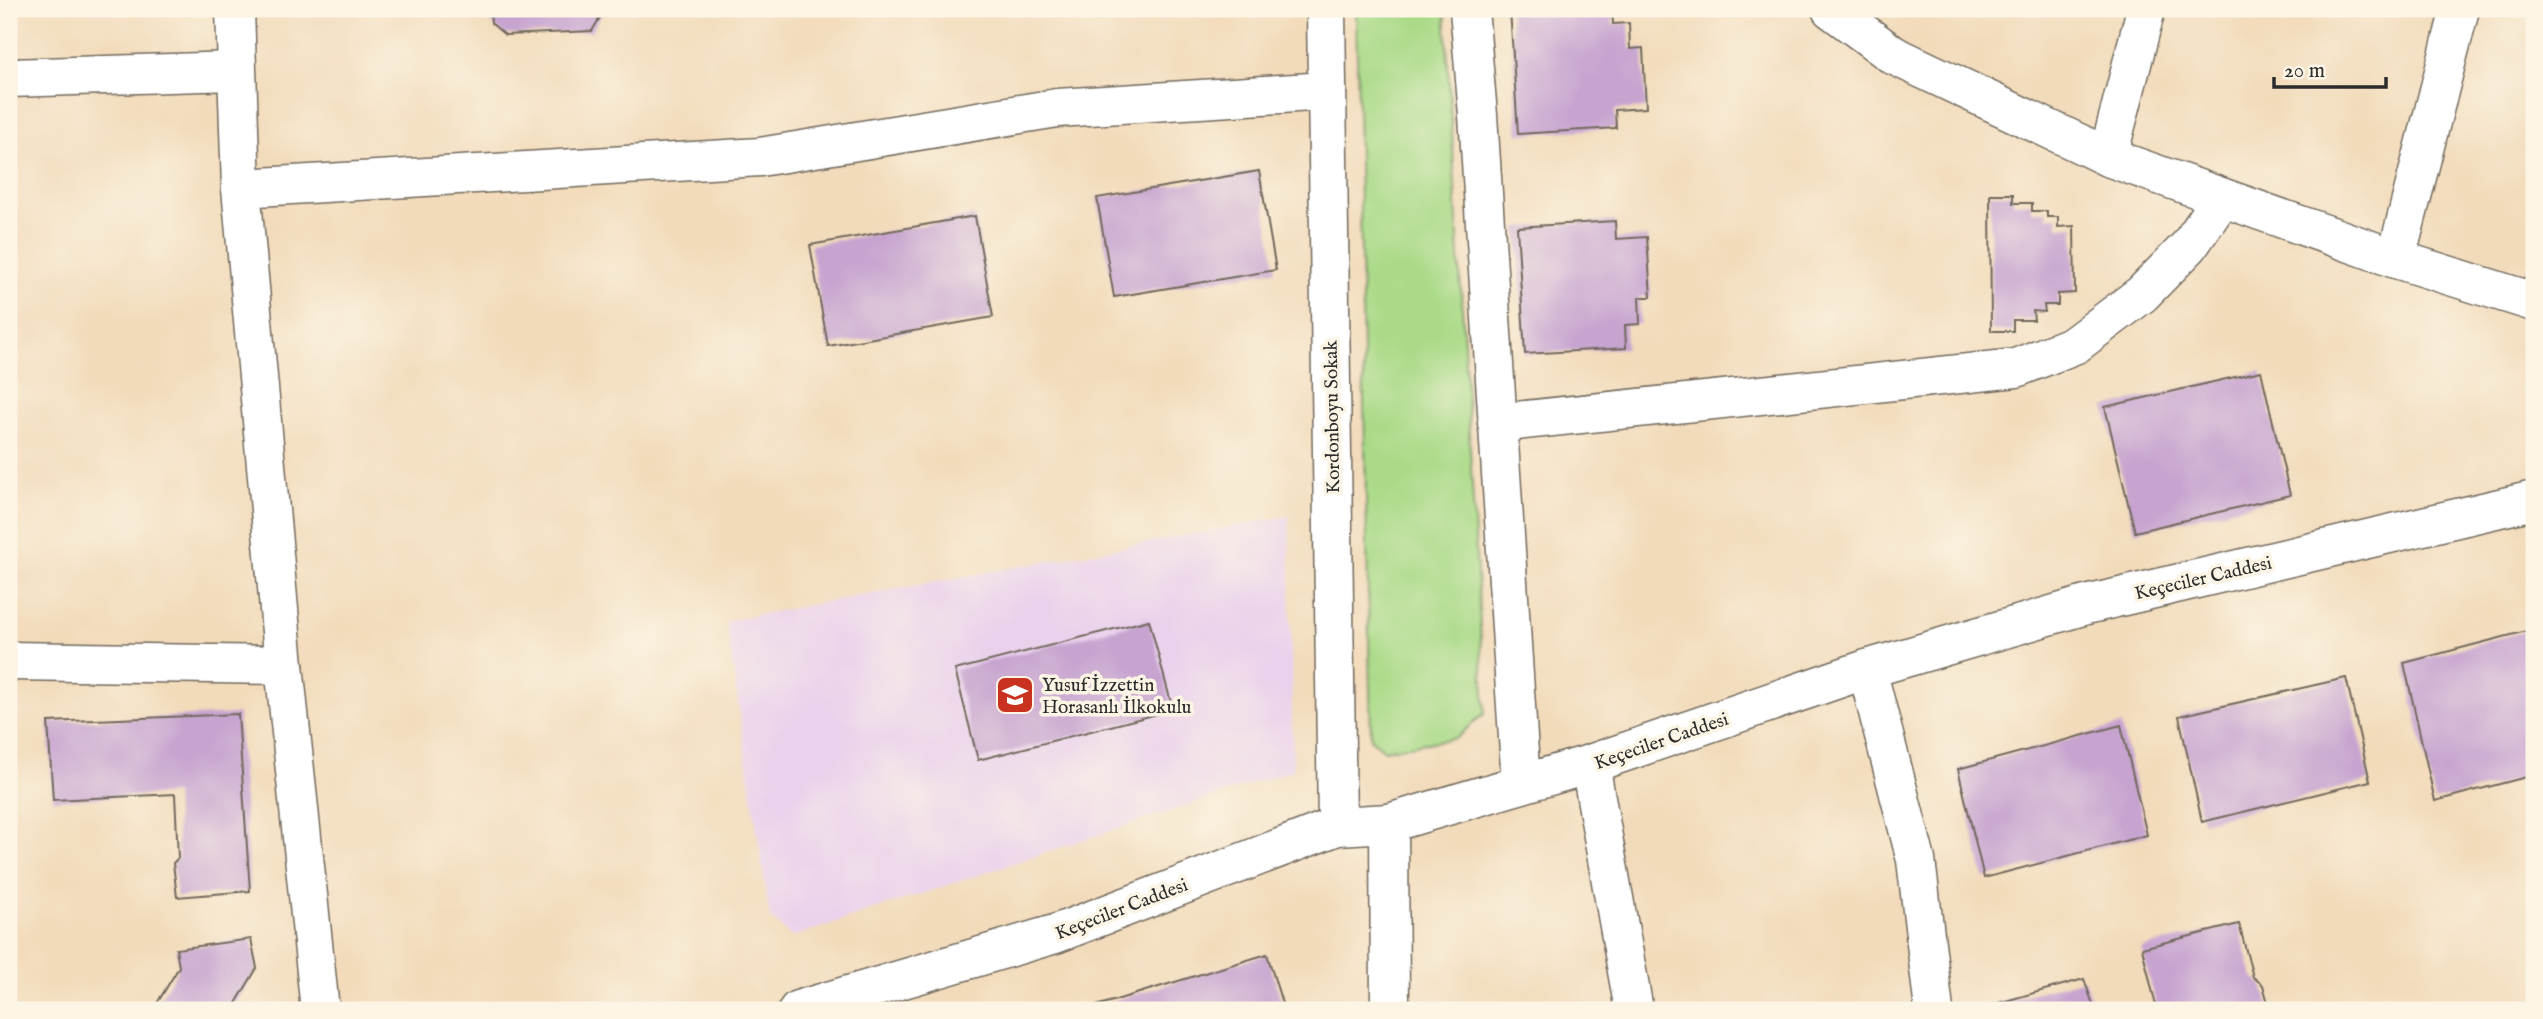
<svg xmlns="http://www.w3.org/2000/svg" width="2543" height="1019" viewBox="0 0 2543 1019" font-family="'IM FELL English',serif">
<style>
.built{fill:#ead1ec}
.green{fill:#aada88;stroke:#6a825a;stroke-width:2}
.building{fill:#c7a4d0}
.lines{fill:none;stroke-linecap:round;stroke-linejoin:round}
.minor-casing{stroke:#71695d;stroke-width:41}
.minor{stroke:#fff;stroke-width:38}
.labels{text-anchor:middle;stroke-width:7;stroke-linejoin:round;paint-order:stroke}
.street-label{font-size:19px;fill:#2b2b2b;stroke:#fcf5e5}
.poi-label{font-size:19px;fill:#2b2b2b;stroke:#fcf5e5;text-anchor:start}
</style>
<rect width="100%" height="100%" fill="#fcf5e5"/>
<filter id="ink" filterUnits="userSpaceOnUse"><feTurbulence type="fractalNoise" baseFrequency=".0143" numOctaves="2"/><feDisplacementMap in="SourceGraphic" scale="14" xChannelSelector="R" yChannelSelector="G"/><feConvolveMatrix kernelMatrix="1 2 1 2 8 2 1 2 1" color-interpolation-filters="sRGB"/></filter>
<filter id="wash" filterUnits="userSpaceOnUse"><feTurbulence type="fractalNoise" baseFrequency=".00686" numOctaves="4" result="noise"/><feDisplacementMap in="SourceGraphic" scale="28" xChannelSelector="R" yChannelSelector="G"/><feGaussianBlur stdDeviation="1.57" result="paint"/><feColorMatrix in="noise" values="0 0 0 0 0 0 0 0 0 0 0 0 0 0 0 0 0 1.4 0 .05"/><feComposite in="paint" operator="in"/></filter>
<g filter="url(#wash)">
<rect width="100%" height="100%" fill="#f2dbbb"/>
<path class="built" d="M1289,516L1293,770L792,937L770,918L726,621Z"/>
<path class="green" d="M1356,9H1445L1485,713L1456,738L1385,750L1371,739Z"/>
<g id="blocks">
<g class="building">
<path d="M490,9H605L592,31L505,35L491,23Z"/>
<path d="M1510,9H1612L1613,24L1629,23L1630,49L1643,48L1646,108L1615,110L1616,128L1518,134Z"/>
<path d="M1259,171L1276,270L1114,297L1097,198Z"/>
<path d="M1990,194H2013V203H2032V211H2047V217H2058V227L2074,226L2075,293L2058,294V305H2044L2045,312L2033,311L2034,320H2013V331H1991Z"/>
<path d="M975,216L993,317L828,346L810,245Z"/>
<path d="M1615,221L1616,239L1647,237L1651,297H1639L1640,324L1625,325L1626,348L1525,354L1517,227Z"/>
<path d="M2261,371L2290,495L2135,532L2105,407Z"/>
<path d="M1149,620L1173,710L978,760L955,670Z"/>
<path d="M2534,629V775L2435,801L2404,663Z"/>
<path d="M2346,678L2370,781L2202,822L2179,716Z"/>
<path d="M238,714L250,891L177,897L173,863L178,858L175,794L53,800L48,722Z"/>
<path d="M2121,725L2147,835L1984,878L1958,769Z"/>
<path d="M2239,924L2253,977L2263,985L2270,1010H2151L2156,1006L2142,948Z"/>
<path d="M251,939L257,968L232,1010H153L179,967L176,949Z"/>
<path d="M1267,954L1284,1010H1094L1093,1007Z"/>
<path d="M2084,979L2095,1010H1992L1991,1005Z"/>
</g>
</g>
</g>
<g filter="url(#ink)">
<use href="#blocks" fill-opacity="0" stroke="#71695d" stroke-width="2"/>
<g class="lines">
<defs>
<g id="minor">
<path d="M235,9L241,188L284,665L320,1010"/>
<path d="M1326,9L1337,826"/>
<path d="M1469,9L1478,115L1521,784"/>
<path d="M1831,9L1893,55L2108,157L2396,259L2534,302"/>
<path d="M9,78L235,71"/>
<path d="M2108,157L2146,9"/>
<path d="M241,188L760,157L1057,108L1327,91"/>
<path d="M2396,259L2460,9"/>
<path d="M1497,423L2016,368L2076,344L2142,294L2189,246L2222,198"/>
<path d="M9,661L284,665"/>
<path d="M1867,669L1916,860L1934,1010"/>
<path d="M1590,764L1634,1010"/>
<path d="M1389,823L1390,1010"/>
<path d="M798,1010L1055,934L1337,826L1389,823L1590,764L1867,669L2086,605L2534,500"/>
</g>
</defs>
<use href="#minor" class="minor-casing"/>
<use href="#minor" class="minor"/>
</g>
</g>
<defs>
<symbol id="school-square" viewBox="-11 -11 22 22"><rect x="-9" y="-9" width="18" height="18" rx="4" fill="#c8321e" stroke="#fcf5e5"/><path d="M0-5L7-2L0 1L-7-2ZM-4 1L0 2.5L4 1V4Q0 6-4 4Z" fill="#fff"/></symbol>
</defs>
<g fill-rule="evenodd">
<use href="#school-square" x="993" y="673" width="44" height="44"/>
</g>
<g class="labels">
<g class="street-label">
<text transform="translate(1331 417) rotate(-91)" y="7">Kordonboyu Sokak</text>
<text transform="translate(2203 577) rotate(-13)" y="7">Keçeciler Caddesi</text>
<text transform="translate(1661 740) rotate(-19)" y="7">Keçeciler Caddesi</text>
<text transform="translate(1121 908) rotate(-21)" y="7">Keçeciler Caddesi</text>
</g>
<g class="poi-label">
<text x="1042" y="691">Yusuf İzzettin<tspan x="1042" dy="22">Horasanlı İlkokulu</tspan></text>
</g>
</g>
<rect width="2543" height="1019" fill="none" stroke="#fcf5e5" stroke-width="35"/>
<path d="M2274 77v10h112v-10" fill="none" stroke="#2b2b2b" stroke-width="3.5"/>
<text x="2284" y="77" font-size="21" fill="#2b2b2b" stroke="#fcf5e5" stroke-width="5" paint-order="stroke">20 m</text>
</svg>
